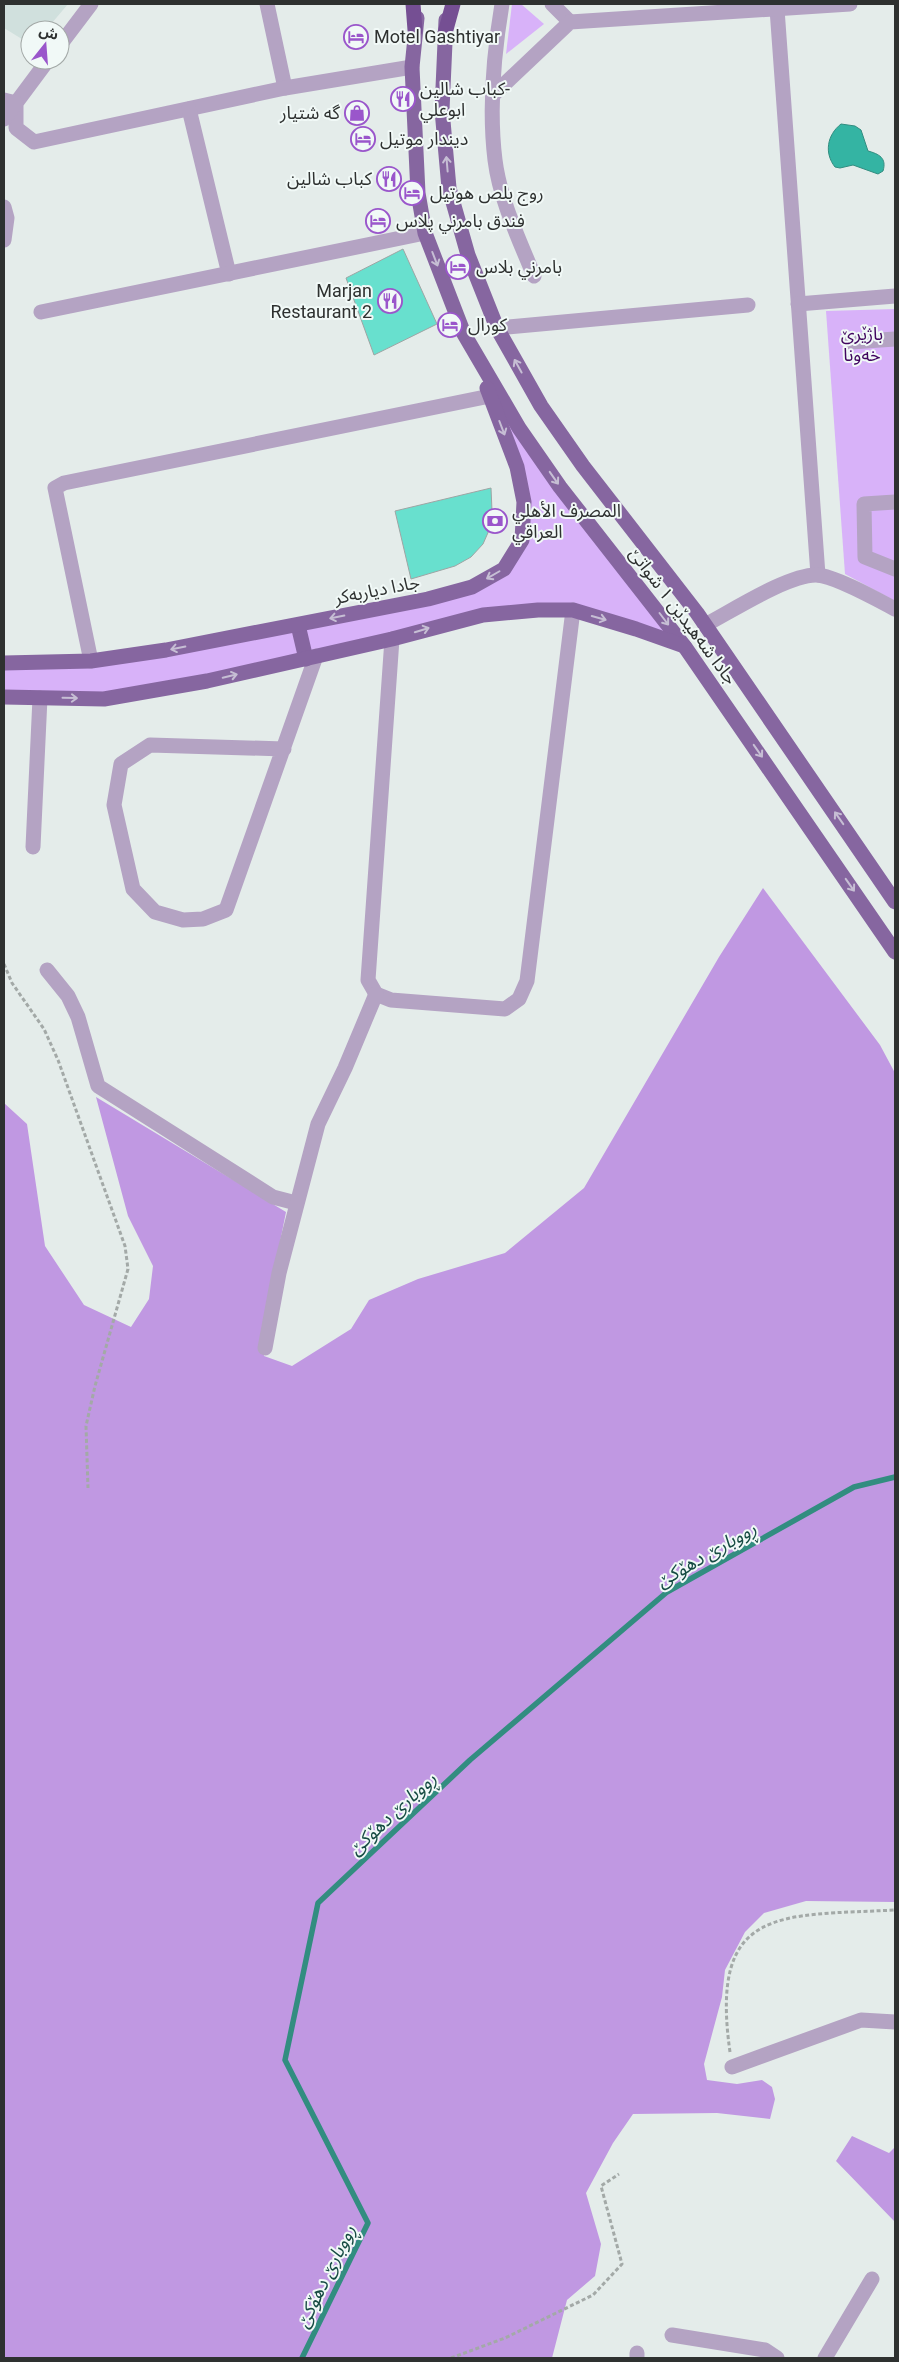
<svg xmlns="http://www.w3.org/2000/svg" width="899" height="2362" viewBox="0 0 899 2362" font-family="Roboto,'Noto Sans Arabic',sans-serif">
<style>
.built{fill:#d0e0dd}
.green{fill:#d8b2f9}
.forest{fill:#c098e2}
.water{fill:#34b4a3;stroke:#328d80}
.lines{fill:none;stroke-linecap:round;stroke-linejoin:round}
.stream{stroke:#328d80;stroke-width:5.5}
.building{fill:#68e0ce;stroke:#9ea5a4}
.path{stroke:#a3a9a7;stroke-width:3;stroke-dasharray:4 2.5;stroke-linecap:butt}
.minor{stroke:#b4a3c3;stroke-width:15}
.major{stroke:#8666a0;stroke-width:15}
.highway{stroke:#754f93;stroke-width:15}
.oneway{stroke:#c6bed4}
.labels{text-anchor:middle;stroke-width:4;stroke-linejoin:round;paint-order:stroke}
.poi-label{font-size:18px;fill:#2e3130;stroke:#f1f9f7;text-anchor:start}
.park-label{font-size:18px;fill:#40055f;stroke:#f1f9f7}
.street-label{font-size:18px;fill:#2e3130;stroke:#f1f9f7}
.water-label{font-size:19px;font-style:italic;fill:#164b43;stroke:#f1f9f7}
</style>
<rect width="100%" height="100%" fill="#e4ecea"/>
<path class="built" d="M4,4H68L46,30H30V44L4,28Z"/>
<g class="green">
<path d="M512,4H521L544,24L506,54Z"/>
<path d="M895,309V601L845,574L826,311Z"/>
<path d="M501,425L519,428L685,647L636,629L538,610L104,699L4,697V663L91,661L428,599L504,569L522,540L524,501Z"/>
</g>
<g class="forest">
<path d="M763,888L880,1045L895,1073V1902L806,1901L764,1913L745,1932L725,1970L722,1997L704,2064L707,2080L737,2084L762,2080L772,2087L775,2099L770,2119L717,2113L633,2114L613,2143L586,2193L601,2244L595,2276L567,2300L552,2358H4V1103L27,1124L45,1246L84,1305L131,1327L149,1299L153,1266L128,1216L96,1097L286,1212L261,1337L264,1356L292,1366L351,1329L369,1300L418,1279L505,1253L584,1188L719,957Z"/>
<path d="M852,2136L889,2153L895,2147V2222L836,2161Z"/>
</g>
<path class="water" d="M841,124L855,126L861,130L868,151C879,154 887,158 883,171L878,174L853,165L840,168L835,167C824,153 827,135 841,124Z"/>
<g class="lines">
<path class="stream" d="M302,2358L368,2223L285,2060L318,1903L470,1760L667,1592L854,1487L895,1477"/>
</g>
<g class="building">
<path d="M403,249L437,324L374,355L346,278Z"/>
<path d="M491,488L492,511L490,528L483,544L471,557L455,566L411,579L395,511Z"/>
</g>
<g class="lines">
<g class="path">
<path d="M4,964L12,983L44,1029L58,1060L125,1246L128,1269L95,1386L86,1426L88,1488"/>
<path d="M730,2052C709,1905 780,1916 895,1910"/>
<path d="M451,2358L505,2338L593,2295L622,2264L601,2186L619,2174"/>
</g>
<g class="minor">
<path d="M267,4L285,88"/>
<path d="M502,4C494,52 489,111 495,160C500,200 519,239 534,276"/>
<path d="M552,4L570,22"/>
<path d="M777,9L818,575"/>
<path d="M60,45L91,4"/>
<path d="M48,60L16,103V128L34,142L285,88L412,67"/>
<path d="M493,95L570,22L850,4"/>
<path d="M4,100L16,103L4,119"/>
<path d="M189,109L229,274"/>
<path d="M4,207L7,218L4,240"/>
<path d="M798,304L895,296"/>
<path d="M41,312L425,233"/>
<path d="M497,328L748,305"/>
<path d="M851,342L895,339"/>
<path d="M895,502L864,504L865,557L895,569"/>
<path d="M705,625C732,611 789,574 817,575C835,576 878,600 895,609"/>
<path d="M392,639L368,980L376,994L391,1000L505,1009L519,999L527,981L573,610"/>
<path d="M91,661L55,488L64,483L490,396"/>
<path d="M284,749L150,745L121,764L114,805L133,889L155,912L183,920L203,919L226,910L316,656"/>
<path d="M33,847L40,698"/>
<path d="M47,970L68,996L78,1017L98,1086L273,1197L296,1203"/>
<path d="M265,1348L279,1273L318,1124L345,1068L376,994"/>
<path d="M732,2067L861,2020L895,2022"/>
<path d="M672,2335L765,2350L777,2358"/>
<path d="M637,2353V2358"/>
<path d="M825,2358L872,2279"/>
</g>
<g class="major">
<path d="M417,18L412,67L418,193L425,233L464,334L519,428L560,487L685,647L895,952"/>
<path d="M446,20L442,110L449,188L468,255L497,328L541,406L583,466L697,613L895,902"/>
<path d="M298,625L306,659"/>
<path d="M4,663L91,661L166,650L428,599L472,587L504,569L522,540L524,502L517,467L487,388"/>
<path d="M4,697L104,699L207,681L392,639L483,615L538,610H573L636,629L684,646"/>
</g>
<g class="highway">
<path d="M413,4L415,30"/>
<path d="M445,33L453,4"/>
</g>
</g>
<defs><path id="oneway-shaft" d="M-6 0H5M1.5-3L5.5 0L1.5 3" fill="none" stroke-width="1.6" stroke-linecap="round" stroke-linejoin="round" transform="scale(1.25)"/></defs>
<g class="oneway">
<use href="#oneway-shaft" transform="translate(447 164) rotate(-95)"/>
<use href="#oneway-shaft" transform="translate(435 259) rotate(69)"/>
<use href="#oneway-shaft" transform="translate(518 366) rotate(-119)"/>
<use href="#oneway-shaft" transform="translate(502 428) rotate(69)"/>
<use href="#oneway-shaft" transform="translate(554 478) rotate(55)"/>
<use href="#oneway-shaft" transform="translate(493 575) rotate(150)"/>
<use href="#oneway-shaft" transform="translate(337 617) rotate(169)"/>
<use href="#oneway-shaft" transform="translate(599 618) rotate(16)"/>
<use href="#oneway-shaft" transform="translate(664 619) rotate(53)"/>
<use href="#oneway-shaft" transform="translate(422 630) rotate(-17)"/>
<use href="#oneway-shaft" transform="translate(178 648) rotate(169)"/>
<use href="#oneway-shaft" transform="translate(230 676) rotate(-13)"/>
<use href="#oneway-shaft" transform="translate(70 698) rotate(1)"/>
<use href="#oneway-shaft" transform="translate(758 751) rotate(55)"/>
<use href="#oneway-shaft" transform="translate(839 818) rotate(-125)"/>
<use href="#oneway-shaft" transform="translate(850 885) rotate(55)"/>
</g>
<defs>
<symbol id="hotel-ring" viewBox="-11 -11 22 22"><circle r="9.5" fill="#f1f9f7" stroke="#9a56cb" stroke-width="1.5"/><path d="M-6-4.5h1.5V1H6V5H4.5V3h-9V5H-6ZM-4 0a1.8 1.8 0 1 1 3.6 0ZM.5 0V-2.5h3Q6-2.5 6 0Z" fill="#9a56cb"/></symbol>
<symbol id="restaurant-ring" viewBox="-11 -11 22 22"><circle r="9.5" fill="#f1f9f7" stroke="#9a56cb" stroke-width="1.5"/><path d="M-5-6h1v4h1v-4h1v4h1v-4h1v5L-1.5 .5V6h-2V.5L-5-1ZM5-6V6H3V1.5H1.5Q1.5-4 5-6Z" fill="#9a56cb"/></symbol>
<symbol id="shop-ring" viewBox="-11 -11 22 22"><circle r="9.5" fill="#f1f9f7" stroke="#9a56cb" stroke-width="1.5"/><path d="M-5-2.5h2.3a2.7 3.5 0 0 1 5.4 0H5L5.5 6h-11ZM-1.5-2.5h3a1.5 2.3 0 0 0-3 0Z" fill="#9a56cb"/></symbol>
<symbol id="bank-ring" viewBox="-11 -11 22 22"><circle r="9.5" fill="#f1f9f7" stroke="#9a56cb" stroke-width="1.5"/><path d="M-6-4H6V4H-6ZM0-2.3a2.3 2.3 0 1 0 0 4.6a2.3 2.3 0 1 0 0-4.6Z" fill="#9a56cb"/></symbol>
</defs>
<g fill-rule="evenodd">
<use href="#hotel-ring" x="342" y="23" width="28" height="28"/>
<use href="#restaurant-ring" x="389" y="85" width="28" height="28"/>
<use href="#shop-ring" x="343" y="99" width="28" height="28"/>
<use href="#hotel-ring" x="349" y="125" width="28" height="28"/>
<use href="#restaurant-ring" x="375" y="165" width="28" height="28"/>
<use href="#hotel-ring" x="398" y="179" width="28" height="28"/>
<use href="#hotel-ring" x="364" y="207" width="28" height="28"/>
<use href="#hotel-ring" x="444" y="253" width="28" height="28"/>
<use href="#restaurant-ring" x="376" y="287" width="28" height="28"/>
<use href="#hotel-ring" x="436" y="311" width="28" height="28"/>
<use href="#bank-ring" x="481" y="507" width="28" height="28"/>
</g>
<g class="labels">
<g class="poi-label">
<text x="374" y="43">Motel Gashtiyar</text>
<text x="420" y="95">كباب شالين-<tspan x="420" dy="21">ابوعلي</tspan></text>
<text x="340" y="119" text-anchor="end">گه شتيار</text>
<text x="380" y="145">ديندار موتيل</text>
<text x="372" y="185" text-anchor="end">كباب شالين</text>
<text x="430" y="199">روج بلص هوتيل</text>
<text x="396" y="227">فندق بامرني پلاس</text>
<text x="476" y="273">بامرني بلاس</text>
<text x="372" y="297" text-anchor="end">Marjan<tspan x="372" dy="21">Restaurant 2</tspan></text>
<text x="468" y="331">كورال</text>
<text x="512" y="517">المصرف الأهلي<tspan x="512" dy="21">العراقي</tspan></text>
</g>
<g class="park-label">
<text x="862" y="340">باژێرێ<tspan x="862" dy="21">خه‌ونا</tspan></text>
</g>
<g class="street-label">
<text transform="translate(377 590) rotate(-11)" y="6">جادا دیاربه‌كر</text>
<text transform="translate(683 616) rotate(53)" y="6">جادا شەهیدێن ١ شواتێ</text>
</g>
<g class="water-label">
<text transform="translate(706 1554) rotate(-30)" y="7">ڕووبارێ دهۆكێ</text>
<text transform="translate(392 1813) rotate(-43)" y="7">ڕووبارێ دهۆكێ</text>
<text transform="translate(325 2276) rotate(-64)" y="7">ڕووبارێ دهۆكێ</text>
</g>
</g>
<rect width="899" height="2362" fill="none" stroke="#2e3130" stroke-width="10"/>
<g transform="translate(45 45) rotate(17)"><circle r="24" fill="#f1f9f7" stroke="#a3a9a7"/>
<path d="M0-4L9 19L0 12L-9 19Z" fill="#9a56cb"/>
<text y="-8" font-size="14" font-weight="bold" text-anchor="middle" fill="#2e3130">ش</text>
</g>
</svg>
